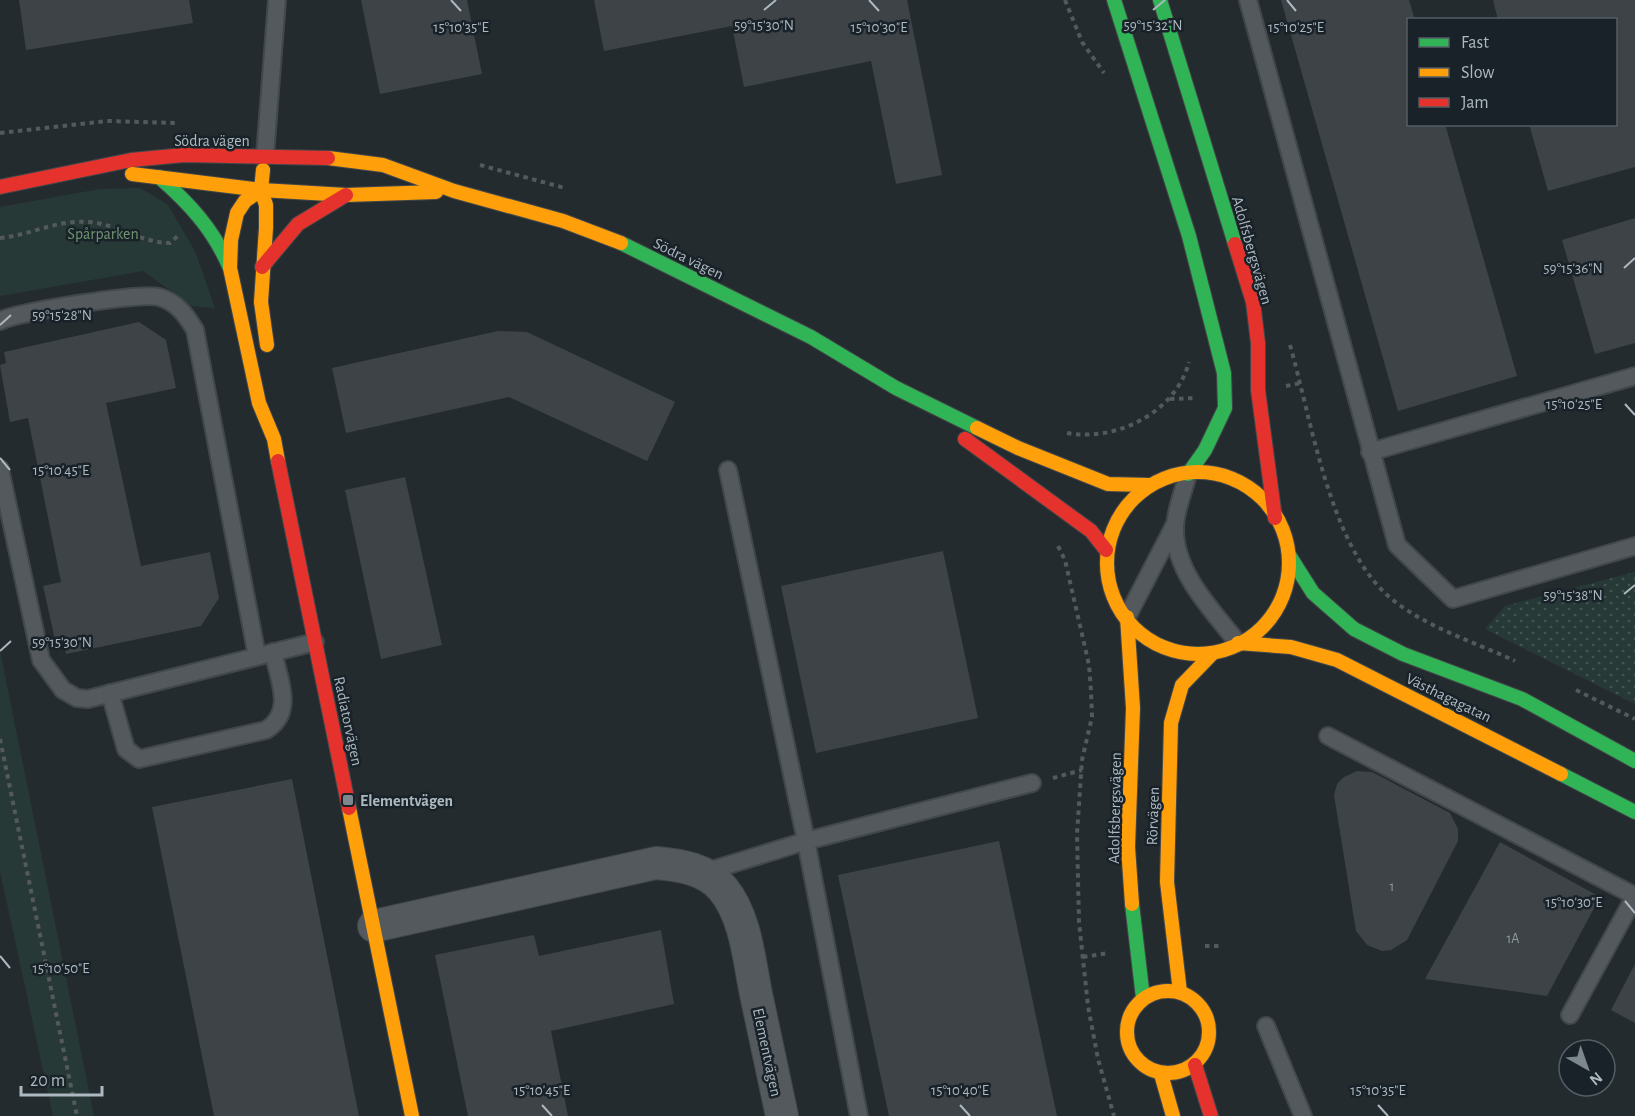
<svg xmlns="http://www.w3.org/2000/svg" width="1635" height="1116" viewBox="0 0 1635 1116" font-family="'Alegreya Sans',sans-serif">
<style>
.grass{fill:url(#grass-dots)}
.park{fill:#273936}
.building{fill:#3d4347}
.lines{fill:none;stroke-linecap:round;stroke-linejoin:round}
.lane-casing{stroke:#42474a;stroke-width:20}
.street-casing{stroke:#42474a;stroke-width:34}
.fast-casing{stroke:#42474a;stroke-width:16}
.slow-casing{stroke:#42474a;stroke-width:16}
.jam-casing{stroke:#42474a;stroke-width:16}
.path{stroke:#53595c;stroke-width:4;stroke-dasharray:4.5 4.5;stroke-linecap:butt}
.lane{stroke:#54595d;stroke-width:16}
.street{stroke:#54595d;stroke-width:32}
.fast{stroke:#30b455;stroke-width:14}
.slow{stroke:#ff9f0a;stroke-width:14}
.jam{stroke:#e5322d;stroke-width:14}
.ticks{fill:none;stroke:#adb9c1;stroke-width:2}
.poi-dot{fill:#7d878e;stroke:#192228;stroke-width:2}
.labels{text-anchor:middle;stroke-width:5;stroke-linejoin:round;paint-order:stroke}
.number-label{font-size:14px;fill:#919ca2}
.street-label{font-size:16px;fill:#adb9c1;stroke:#192228}
.park-label{font-size:16px;fill:#6f9570;stroke:#192228}
.poi-label{font-size:16px;font-weight:bold;fill:#adb9c1;stroke:#192228;text-anchor:start}
.ticks-label{font-size:15px;text-anchor:middle;fill:#adb9c1;stroke:#192228;stroke-width:5;stroke-linejoin:round;paint-order:stroke}
</style>
<defs>
<pattern id="grass-dots" width="8" height="8" patternUnits="userSpaceOnUse" patternTransform="scale(1.5)"><rect width="8" height="8" fill="#273936"/><path d="M2 2h.1M6 6h.1" fill="none" stroke="#445451" stroke-width="1.8" stroke-linecap="round"/></pattern>
</defs>
<rect width="100%" height="100%" fill="#242b2f"/>
<path class="grass" d="M1635,572V704L1485,629L1505,606Z"/>
<g class="park">
<path d="M140,188L167,204L195,251L215,308L192,306L143,271L0,296V207L100,189Z"/>
<path d="M0,651L94,1116H53L0,871Z"/>
</g>
<g class="building">
<path d="M19,0H189L193,23L26,50Z"/>
<path d="M361,0H467L482,74L380,94Z"/>
<path d="M594,0H907L942,175L896,184L871,61L744,87L732,26L604,51Z"/>
<path d="M1281,0H1409L1415,20H1408V124H1445L1517,376L1398,411Z"/>
<path d="M1493,0H1635V167L1548,191L1529,124H1616V20H1498Z"/>
<path d="M1635,218V343L1595,354L1562,240Z"/>
<path d="M139,322L166,340L176,388L106,403L141,566L210,552L219,598L201,626L66,654L63,642L56,644L43,586L61,582L28,418L10,422L0,365L6,363L4,352Z"/>
<path d="M498,331L527,332L675,402L647,461L509,397L346,433L332,368Z"/>
<path d="M405,477L442,645L381,659L345,490Z"/>
<path d="M943,551L978,718L816,753L781,586Z"/>
<path d="M1357,771L1372,772L1450,813L1458,829V841L1407,940L1391,950L1382,951L1367,945L1356,931L1334,795L1337,784L1344,777Z"/>
<path d="M292,779L359,1116H214L152,807Z"/>
<path d="M999,841L1057,1116H889L838,875Z"/>
<path d="M1500,842L1600,897L1547,996L1425,979Z"/>
<path d="M661,930L674,1004L551,1031L568,1116H468L435,955L534,935L539,956Z"/>
<path d="M1635,964V1023L1611,1010Z"/>
</g>
<g class="lines">
<defs>
<g id="lane">
<path d="M1248,0L1397,545L1453,599L1635,546"/>
<path d="M265,156L277,0"/>
<path d="M0,321C17,312 142,292 159,297C177,302 186,315 195,330L257,656"/>
<path d="M1370,452L1635,376"/>
<path d="M0,469L41,660L63,690L77,698L88,699L315,642"/>
<path d="M728,470L806,841L859,1116"/>
<path d="M1188,474C1184,490 1175,511 1175,528C1174,572 1212,610 1238,643"/>
<path d="M1127,617L1174,526"/>
<path d="M110,693L126,749L139,759L266,730C295,712 279,680 273,652"/>
<path d="M1328,736L1635,896"/>
<path d="M702,873L806,841L1032,783"/>
<path d="M1570,1015L1635,896"/>
<path d="M1266,1026L1303,1116"/>
</g>
<path id="street" d="M374,926L656,863C680,865 707,869 723,889C746,917 749,960 756,994C765,1035 773,1075 782,1116"/>
<g id="fast">
<path d="M1114,0L1189,236L1224,373L1225,408L1205,450L1188,474"/>
<path d="M1160,0L1235,244"/>
<path d="M159,177C189,203 213,229 229,266"/>
<path d="M621,243L811,337L896,388L977,428"/>
<path d="M1289,555L1313,593L1354,629L1403,654L1522,699L1635,761"/>
<path d="M1561,774L1635,812"/>
<path d="M1132,904L1143,998"/>
</g>
<g id="slow">
<path d="M328,158L383,165L454,191L563,221L621,243"/>
<path d="M263,170L261,190L266,205V228L261,302L267,345"/>
<path d="M132,174L261,190L346,195L436,192"/>
<path d="M261,190L245,201L237,213L231,240L230,268L259,403L274,439L278,461"/>
<path d="M977,428L1018,448L1108,484L1149,485"/>
<circle cx="1198" cy="563" r="91"/>
<path d="M1127,617L1133,708L1128,847L1132,904"/>
<path d="M1238,643L1291,647L1337,660L1561,774"/>
<path d="M349,808L412,1116"/>
<circle cx="1168" cy="1032" r="41"/>
<path d="M1180,992L1167,882L1171,723L1182,685L1212,654"/>
<path d="M1161,1074L1173,1116"/>
</g>
<g id="jam">
<path d="M0,187L131,160L184,155L328,158"/>
<path d="M1235,244L1253,302L1258,343V390L1275,518"/>
<path d="M262,267L298,224L346,195"/>
<path d="M965,439L1091,531L1106,550"/>
<path d="M278,461L349,808"/>
<path d="M1195,1065L1211,1116"/>
</g>
</defs>
<use href="#lane" class="lane-casing"/>
<use href="#street" class="street-casing"/>
<use href="#fast" class="fast-casing"/>
<use href="#slow" class="slow-casing"/>
<use href="#jam" class="jam-casing"/>
<g class="path">
<path d="M1065,0L1082,42L1104,73"/>
<path d="M0,133L108,121L175,123"/>
<path d="M480,165L565,188"/>
<path d="M0,238C31,235 58,219 90,222C118,225 143,243 170,243L179,235"/>
<path d="M1290,345C1311,418 1329,541 1386,594C1421,626 1473,641 1515,661"/>
<path d="M1286,386L1301,383"/>
<path d="M1170,399L1196,398"/>
<path d="M1067,433C1117,442 1176,412 1189,362"/>
<path d="M1058,546L1065,560L1089,665L1091,691L1092,717L1082,760L1077,834L1079,922L1088,1006L1098,1059L1114,1116"/>
<path d="M1576,690L1635,719"/>
<path d="M0,739L77,1116"/>
<path d="M1053,778L1082,770"/>
<path d="M1205,946H1222"/>
<path d="M1083,957L1109,953"/>
</g>
<use href="#lane" class="lane"/>
<use href="#street" class="street"/>
<use href="#fast" class="fast"/>
<use href="#slow" class="slow"/>
<use href="#jam" class="jam"/>
</g>
<path class="ticks" d="M451,0L461,11M869,0L879,11M1287,0L1296,11M764,10L776,0M1153,10L1165,0M1624,268L1635,258M0,325L11,315M1625,404L1635,415M0,458L10,470M1624,594L1635,585M0,651L11,641M1625,901L1635,913M0,956L10,968M542,1105L552,1116M960,1105L970,1116M1378,1105L1388,1116"/>
<rect class="poi-dot" x="342" y="794" width="12" height="12" rx="3"/>
<g class="labels">
<g class="number-label">
<text x="1392" y="891">1</text>
<text x="1513" y="943">1A</text>
</g>
<g class="street-label">
<text x="212" y="146">Södra vägen</text>
<text transform="translate(1253 250) rotate(74)" y="6">Adolfsbergsvägen</text>
<text transform="translate(689 258) rotate(26)" y="6">Södra vägen</text>
<text transform="translate(1449 697) rotate(26)" y="6">Västhagagatan</text>
<text transform="translate(349 721) rotate(78)" y="6">Radiatorvägen</text>
<text transform="translate(1114 808) rotate(-89)" y="6">Adolfsbergsvägen</text>
<text transform="translate(1152 816) rotate(-88)" y="6">Rörvägen</text>
<text transform="translate(768 1052) rotate(78)" y="6">Elementvägen</text>
</g>
<g class="park-label">
<text x="103" y="239">Spårparken</text>
</g>
<g class="poi-label">
<text x="360" y="806">Elementvägen</text>
</g>
</g>
<g class="ticks-label">
<text x="764" y="30">59°15'30"N</text>
<text x="1153" y="30">59°15'32"N</text>
<text x="879" y="32">15°10'30"E</text>
<text x="461" y="32">15°10'35"E</text>
<text x="1296" y="32">15°10'25"E</text>
<text x="1573" y="273">59°15'36"N</text>
<text x="62" y="320">59°15'28"N</text>
<text x="1574" y="409">15°10'25"E</text>
<text x="61" y="475">15°10'45"E</text>
<text x="1573" y="600">59°15'38"N</text>
<text x="62" y="647">59°15'30"N</text>
<text x="1574" y="907">15°10'30"E</text>
<text x="61" y="973">15°10'50"E</text>
<text x="542" y="1095">15°10'45"E</text>
<text x="960" y="1095">15°10'40"E</text>
<text x="1378" y="1095">15°10'35"E</text>
</g>
<rect x="1407" y="18" width="210" height="108" fill="#192228" stroke="#545e65" stroke-width="1.5"/>
<rect x="1419" y="38" width="30" height="9" fill="#30b455" stroke="#545e65" stroke-width="1.5"/>
<text x="1461" y="48" font-size="18" fill="#adb9c1">Fast</text>
<rect x="1419" y="68" width="30" height="9" fill="#ff9f0a" stroke="#545e65" stroke-width="1.5"/>
<text x="1461" y="78" font-size="18" fill="#adb9c1">Slow</text>
<rect x="1419" y="98" width="30" height="9" fill="#e5322d" stroke="#545e65" stroke-width="1.5"/>
<text x="1461" y="108" font-size="18" fill="#adb9c1">Jam</text>
<g transform="translate(1587 1068) rotate(140)"><circle r="28" fill="#192228" stroke="#545e65" stroke-width="1.5"/>
<path d="M0-4.5L10 22L0 15L-10 22Z" fill="#7d878e"/>
<text y="-9" font-size="16" font-weight="bold" text-anchor="middle" fill="#adb9c1">N</text>
</g>
<path d="M21 1086v9h81v-9" fill="none" stroke="#adb9c1" stroke-width="3"/>
<text x="30" y="1086" font-size="18" fill="#adb9c1" stroke="#192228" stroke-width="4.5" paint-order="stroke">20 m</text>
</svg>
